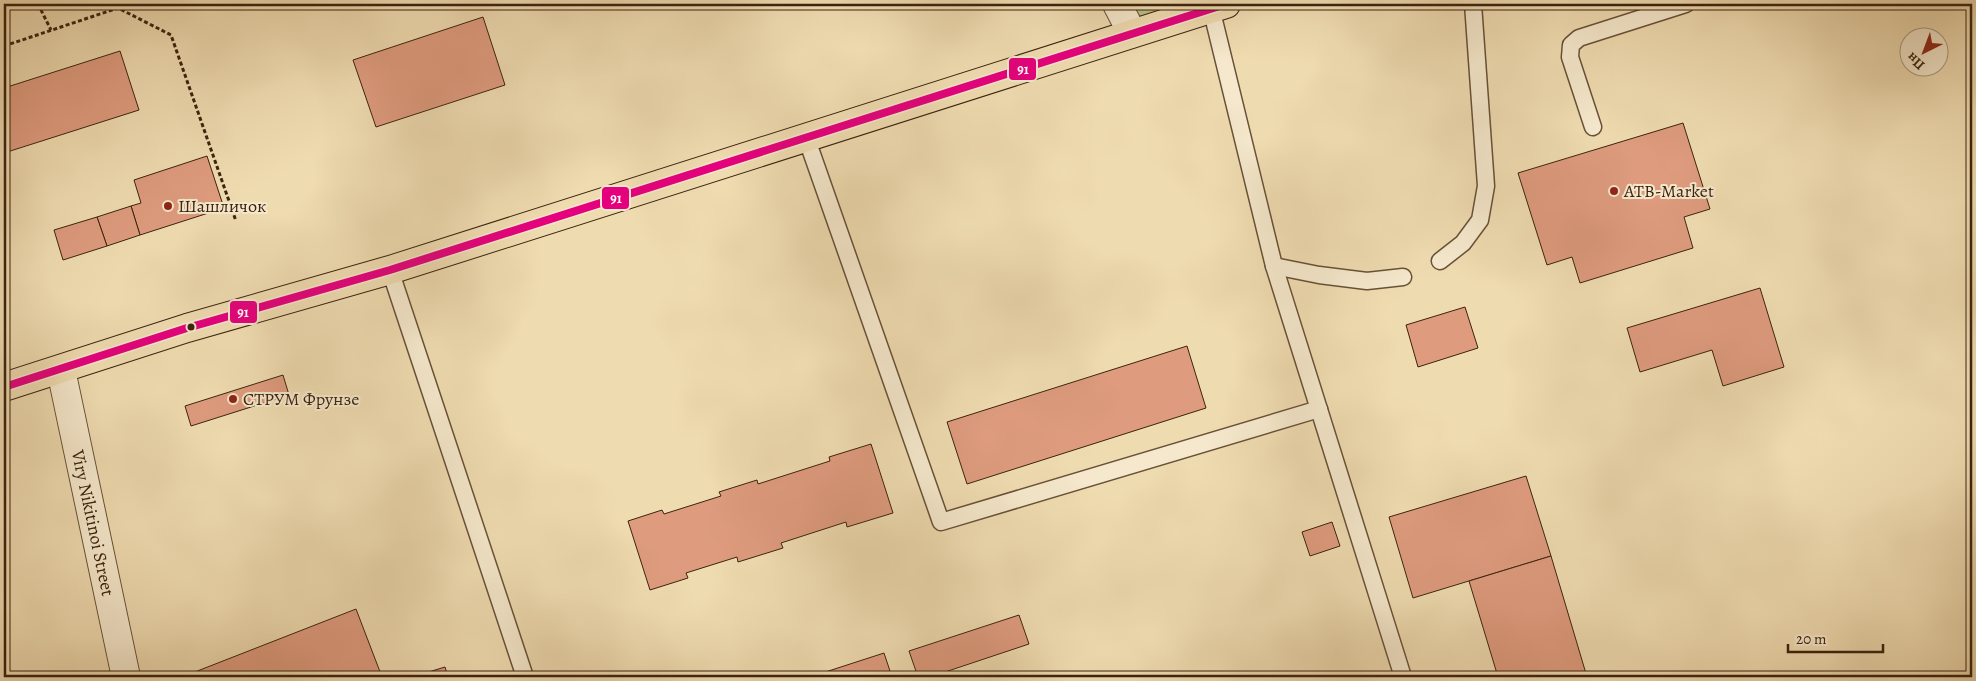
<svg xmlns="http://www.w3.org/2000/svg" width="1976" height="681" viewBox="0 0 1976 681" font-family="Alegreya,serif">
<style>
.green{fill:#b9c08c;stroke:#7a724e}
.building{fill:#de9b7e;stroke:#3b230f}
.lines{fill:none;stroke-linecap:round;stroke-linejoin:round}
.service-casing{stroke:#685137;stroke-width:19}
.minor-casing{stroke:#685137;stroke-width:30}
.primary-casing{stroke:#3b230f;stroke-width:30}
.path{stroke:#3b230f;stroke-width:3;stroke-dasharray:4 2.5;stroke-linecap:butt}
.service{stroke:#f5e8cc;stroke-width:16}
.minor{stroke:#f5e8cc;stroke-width:28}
.primary{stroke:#efdbb0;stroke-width:28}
.bus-1-casing{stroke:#f5e8cc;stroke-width:11}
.bus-1{stroke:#e5007d;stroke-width:8}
.poi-dot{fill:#8f2418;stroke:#f5e8cc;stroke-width:2}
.bus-dot{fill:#3b230f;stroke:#f5e8cc;stroke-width:2}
.labels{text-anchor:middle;stroke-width:4;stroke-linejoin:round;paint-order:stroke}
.poi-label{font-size:18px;fill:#3b230f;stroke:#f5e8cc;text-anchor:start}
.street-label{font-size:18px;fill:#3b230f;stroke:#f5e8cc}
.line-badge{stroke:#f5e8cc;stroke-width:2}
.badge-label{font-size:14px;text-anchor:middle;font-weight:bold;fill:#fff}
</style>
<rect width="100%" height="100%" fill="#efdbb0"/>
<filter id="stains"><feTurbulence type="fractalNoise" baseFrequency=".004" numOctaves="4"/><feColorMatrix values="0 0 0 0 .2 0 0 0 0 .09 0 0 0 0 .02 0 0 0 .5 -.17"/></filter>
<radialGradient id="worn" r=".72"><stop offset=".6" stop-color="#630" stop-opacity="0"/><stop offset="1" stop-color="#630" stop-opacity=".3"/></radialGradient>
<path class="green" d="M1117,4H1226L1132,33Z"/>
<g class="building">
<path d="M483,17L505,85L376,127L353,60Z"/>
<path d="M120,51L139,110L4,153V88Z"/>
<path d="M1683,123L1710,209L1684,217L1693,248L1580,283L1572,257L1547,265L1518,173Z"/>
<path d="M207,156L224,208L140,235L131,206L141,203L134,180Z"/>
<path d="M131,206L140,235L107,246L97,217Z"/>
<path d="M97,217L107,246L63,260L54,230Z"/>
<path d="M1760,288L1784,367L1723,386L1712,350L1640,372L1627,328Z"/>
<path d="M1465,307L1478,348L1418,367L1406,325Z"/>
<path d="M1187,346L1206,408L967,484L947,422Z"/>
<path d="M283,375L289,395L191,426L185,406Z"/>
<path d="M871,444L893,513L847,527L846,522L781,543L783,548L738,562L737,557L686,573L688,578L650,590L628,521L662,510L664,514L721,496L719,492L757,480L758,484L830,461L829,457Z"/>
<path d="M1526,476L1551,556L1413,598L1389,517Z"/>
<path d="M1332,522L1340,546L1310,556L1302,532Z"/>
<path d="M1551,556L1587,677H1498L1469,581Z"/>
<path d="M356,609L382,677H182Z"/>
<path d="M1019,615L1029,644L930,677H918L909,651Z"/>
<path d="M884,653L892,677H810Z"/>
<path d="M445,667L448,677H412Z"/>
</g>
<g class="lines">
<defs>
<g id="service">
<path d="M1211,8L1274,266L1403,677"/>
<path d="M1593,127L1570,57L1571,45L1579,38L1686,4"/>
<path d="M806,137L941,522L1319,409"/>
<path d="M1440,261L1463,243L1480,220L1486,186L1473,4"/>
<path d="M1274,266L1319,275L1367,281L1403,277"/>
<path d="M390,270L525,677"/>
</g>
<g id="minor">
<path d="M1117,4L1132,33"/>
<path d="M61,370L126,677"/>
</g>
<path id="primary" d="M4,387L187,328L390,270L1226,4"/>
</defs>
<use href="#service" class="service-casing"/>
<use href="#minor" class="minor-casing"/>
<use href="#primary" class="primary-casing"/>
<g class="path">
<path d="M38,4L51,30"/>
<path d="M4,46L118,8L171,35L236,221"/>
</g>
<use href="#service" class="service"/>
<use href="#minor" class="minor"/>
<use href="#primary" class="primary"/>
<defs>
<path id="bus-1" d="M4,387L187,328L390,270L1226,4"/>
</defs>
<use href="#bus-1" class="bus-1-casing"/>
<use href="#bus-1" class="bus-1"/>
</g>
<g class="poi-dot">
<circle cx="1614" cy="191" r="5"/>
<circle cx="168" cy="206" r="5"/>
<circle cx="233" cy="399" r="5"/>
</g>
<circle class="bus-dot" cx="191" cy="327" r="4.5"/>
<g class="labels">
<g class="poi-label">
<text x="1624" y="197">ATB-Market</text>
<text x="178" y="212">Шашличок</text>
<text x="243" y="405">СТРУМ Фрунзе</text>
</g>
<g class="street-label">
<text transform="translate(93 523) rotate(78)" y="6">Viry Nikitinoi Street</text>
</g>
</g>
<g class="line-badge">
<rect x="1008" y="57" width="29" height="24" rx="5" fill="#e5007d"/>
<rect x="601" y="186" width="29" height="24" rx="5" fill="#e5007d"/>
<rect x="229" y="300" width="29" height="24" rx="5" fill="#e5007d"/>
</g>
<g class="badge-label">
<text x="1023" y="74">91</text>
<text x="616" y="203">91</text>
<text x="243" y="317">91</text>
</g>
<rect width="1976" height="681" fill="none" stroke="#efdbb0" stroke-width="20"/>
<rect x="5" y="5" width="1966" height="671" fill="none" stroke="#3b230f" stroke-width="2.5"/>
<rect x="10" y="10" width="1956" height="661" fill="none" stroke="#3b230f"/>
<g transform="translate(1924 52) rotate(222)"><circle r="24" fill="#f5e8cc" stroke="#ab9980"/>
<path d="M0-4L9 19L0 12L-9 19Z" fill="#8f2418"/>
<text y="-8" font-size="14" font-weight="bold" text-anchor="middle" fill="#3b230f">Пн</text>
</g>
<path d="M1788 644v8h95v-8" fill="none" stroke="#3b230f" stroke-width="2.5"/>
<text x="1796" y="644" font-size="15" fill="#3b230f" stroke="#f5e8cc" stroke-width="4" paint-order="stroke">20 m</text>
<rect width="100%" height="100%" filter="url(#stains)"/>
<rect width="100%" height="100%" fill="url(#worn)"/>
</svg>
